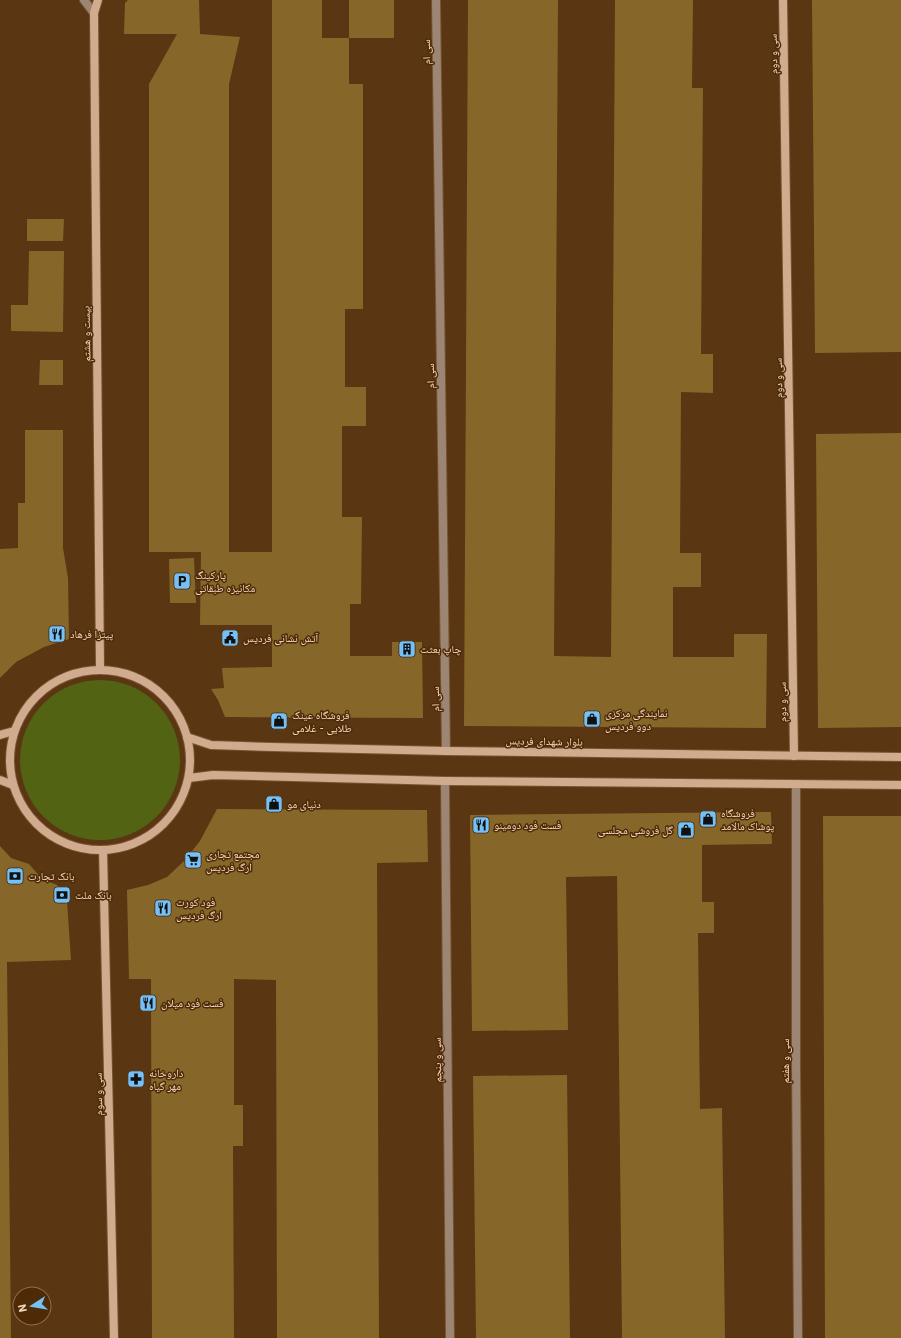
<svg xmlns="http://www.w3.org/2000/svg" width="901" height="1338" viewBox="0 0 901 1338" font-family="'IBM Plex Sans','Noto Naskh Arabic',sans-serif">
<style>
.green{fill:#526313}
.building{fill:#866729}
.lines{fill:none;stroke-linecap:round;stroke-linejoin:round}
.street-casing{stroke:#765331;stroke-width:10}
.secondary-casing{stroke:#765331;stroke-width:10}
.street{stroke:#9c8572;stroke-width:8}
.secondary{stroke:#d0ab8d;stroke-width:8}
.labels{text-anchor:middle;stroke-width:3;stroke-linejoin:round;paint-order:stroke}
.street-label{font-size:11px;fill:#f3d7c0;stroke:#4e2b06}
.poi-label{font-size:11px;fill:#f3d7c0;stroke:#4e2b06;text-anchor:start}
</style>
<rect width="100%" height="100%" fill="#5a3612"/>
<circle class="green" cx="100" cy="760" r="80"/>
<g class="building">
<path d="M128,0H199L200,34L240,37L229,84V552H272V0H322V38H349V84H363V309H345V387H366V426H342V517H362L361,604H350V656H392V642H422L423,718L225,717L218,700L211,689L224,688L222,668L272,667V625H200L201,552H149V84L177,34H124L125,3Z"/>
<rect x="349" y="0" width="45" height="38"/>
<path d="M468,0H558L554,656L611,657L615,0H693L692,88H703L701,354H713V393L681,392L680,553H701V587H673V657H734V634H767L766,728L464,726Z"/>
<path d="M812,0H901V352L815,353Z"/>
<path d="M27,219H64L63,241H27Z"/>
<path d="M29,251H64L63,332L11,331V305H28Z"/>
<path d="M40,360H63V385H39Z"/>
<path d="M25,430H63V548L68,578L69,639L44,647L16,662L0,678V549L18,548V503H25Z"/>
<path d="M901,433V727L818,728L816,434Z"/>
<path d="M194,558L196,603H170L169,559Z"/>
<path d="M217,809L427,810L428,862L377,863L379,1338H277L276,980L234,979V1105H243V1146H233L234,1338H152L151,979H129L127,890L148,885L167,877L184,861L200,841Z"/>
<path d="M771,812L772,844L702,845V902H714V933H698L700,1109L722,1108L725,1338H622L617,876L566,877L568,1030L472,1031L470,815Z"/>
<path d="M823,816H901V1338H825Z"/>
<path d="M0,846L11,858L29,864L42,879L57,885L67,901L71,960L7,962L11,1338H0Z"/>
<path d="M567,1075L570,1338H476L473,1076Z"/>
</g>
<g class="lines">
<defs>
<g id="street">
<path d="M84,0L94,13"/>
<path d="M436,0L446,751"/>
<path d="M445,781L450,1338"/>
<path d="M796,784V1063L798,1338"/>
</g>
<g id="secondary">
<path d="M98,0L94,13L100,668"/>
<path d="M783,0L794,756"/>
<circle cx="100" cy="760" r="90"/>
<path d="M0,735L14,731"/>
<path d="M187,737L211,745L272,747L446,751L901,757"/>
<path d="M189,778L213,775L445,781L901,785"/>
<path d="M0,780L13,785"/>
<path d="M103,850L114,1338"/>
</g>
</defs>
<use href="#street" class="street-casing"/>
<use href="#secondary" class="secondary-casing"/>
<use href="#street" class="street"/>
<use href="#secondary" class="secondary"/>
</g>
<defs>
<symbol id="parking-square" viewBox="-11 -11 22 22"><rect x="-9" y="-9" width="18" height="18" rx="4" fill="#75c0f6" stroke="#4e2b06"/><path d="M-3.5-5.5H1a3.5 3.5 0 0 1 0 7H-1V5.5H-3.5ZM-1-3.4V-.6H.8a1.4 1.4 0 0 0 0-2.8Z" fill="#111"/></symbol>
<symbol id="restaurant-square" viewBox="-11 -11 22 22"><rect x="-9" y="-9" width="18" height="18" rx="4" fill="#75c0f6" stroke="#4e2b06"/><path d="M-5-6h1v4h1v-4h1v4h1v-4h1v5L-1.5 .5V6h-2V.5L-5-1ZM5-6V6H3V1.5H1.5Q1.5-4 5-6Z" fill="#111"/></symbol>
<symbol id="civic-square" viewBox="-11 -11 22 22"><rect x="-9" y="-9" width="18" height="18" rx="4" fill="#75c0f6" stroke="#4e2b06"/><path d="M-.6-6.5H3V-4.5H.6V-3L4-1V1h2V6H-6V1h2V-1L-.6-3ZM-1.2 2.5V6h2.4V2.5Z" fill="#111"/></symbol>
<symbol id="building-square" viewBox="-11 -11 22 22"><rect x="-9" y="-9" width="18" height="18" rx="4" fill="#75c0f6" stroke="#4e2b06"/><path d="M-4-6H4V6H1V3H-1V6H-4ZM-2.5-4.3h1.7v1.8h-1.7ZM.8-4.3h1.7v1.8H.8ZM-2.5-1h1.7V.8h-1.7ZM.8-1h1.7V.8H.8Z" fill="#111"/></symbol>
<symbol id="shop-square" viewBox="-11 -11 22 22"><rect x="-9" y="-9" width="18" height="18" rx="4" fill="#75c0f6" stroke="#4e2b06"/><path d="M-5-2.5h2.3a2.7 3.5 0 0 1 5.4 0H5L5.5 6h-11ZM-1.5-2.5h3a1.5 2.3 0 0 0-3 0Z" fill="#111"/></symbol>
<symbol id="supermarket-square" viewBox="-11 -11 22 22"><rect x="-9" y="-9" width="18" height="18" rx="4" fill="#75c0f6" stroke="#4e2b06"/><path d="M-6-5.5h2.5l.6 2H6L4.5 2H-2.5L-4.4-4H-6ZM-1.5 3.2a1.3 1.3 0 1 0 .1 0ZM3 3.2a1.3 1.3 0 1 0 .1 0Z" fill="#111"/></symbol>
<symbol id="bank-square" viewBox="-11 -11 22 22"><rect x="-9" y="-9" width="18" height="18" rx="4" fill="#75c0f6" stroke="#4e2b06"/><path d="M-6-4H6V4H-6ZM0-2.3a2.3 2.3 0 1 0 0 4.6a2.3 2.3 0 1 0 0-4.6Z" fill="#111"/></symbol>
<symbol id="pharmacy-square" viewBox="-11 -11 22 22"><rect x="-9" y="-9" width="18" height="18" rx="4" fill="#75c0f6" stroke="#4e2b06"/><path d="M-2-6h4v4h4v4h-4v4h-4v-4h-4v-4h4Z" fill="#111"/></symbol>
</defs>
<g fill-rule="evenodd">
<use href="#parking-square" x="172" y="571" width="20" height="20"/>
<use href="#restaurant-square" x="47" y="624" width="20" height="20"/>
<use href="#civic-square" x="220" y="628" width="20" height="20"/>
<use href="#building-square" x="397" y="639" width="20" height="20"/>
<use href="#shop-square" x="582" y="709" width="20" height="20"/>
<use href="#shop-square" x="269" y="711" width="20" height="20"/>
<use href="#shop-square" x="264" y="794" width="20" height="20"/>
<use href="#shop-square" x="698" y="809" width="20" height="20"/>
<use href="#restaurant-square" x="471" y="815" width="20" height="20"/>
<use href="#shop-square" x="676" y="820" width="20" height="20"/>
<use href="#supermarket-square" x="183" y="850" width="20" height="20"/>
<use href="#bank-square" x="5" y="866" width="20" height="20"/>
<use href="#bank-square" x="52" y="885" width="20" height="20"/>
<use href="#restaurant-square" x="153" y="898" width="20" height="20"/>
<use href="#restaurant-square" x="138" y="993" width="20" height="20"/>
<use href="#pharmacy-square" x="126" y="1069" width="20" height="20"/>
</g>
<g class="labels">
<g class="street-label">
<text transform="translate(426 52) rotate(-91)" y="4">سی ام</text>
<text transform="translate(773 54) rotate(-91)" y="4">سی و دوم</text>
<text transform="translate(86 334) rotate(-91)" y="4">بیست و هشتم</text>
<text transform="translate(430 376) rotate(-91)" y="4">سی ام</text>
<text transform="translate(778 378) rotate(-91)" y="4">سی و دوم</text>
<text transform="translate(435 699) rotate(-91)" y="4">سی ام</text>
<text transform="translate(782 702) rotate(-91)" y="4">سی و دوم</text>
<text transform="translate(544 741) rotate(1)" y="4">بلوار شهدای فردیس</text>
<text transform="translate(437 1060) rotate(-91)" y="4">سی و پنجم</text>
<text transform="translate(785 1061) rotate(-90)" y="4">سی و هفتم</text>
<text transform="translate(98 1094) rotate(-91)" y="4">سی و سوم</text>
</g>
<g class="poi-label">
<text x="195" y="579">پارکینگ<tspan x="195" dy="13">مکانیزه طبقاتی</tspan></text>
<text x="70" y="638">پیتزا فرهاد</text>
<text x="243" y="642">آتش نشانی فردیس</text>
<text x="420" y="653">چاپ بعثت</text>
<text x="605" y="717">نمایندگی مرکزی<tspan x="605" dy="13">دوو فردیس</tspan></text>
<text x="292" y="719">فروشگاه عینک<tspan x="292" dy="13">طلایی - غلامی</tspan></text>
<text x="287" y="808">دنیای مو</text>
<text x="721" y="817">فروشگاه<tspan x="721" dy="13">پوشاک مالامد</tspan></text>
<text x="494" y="829">فست فود دومینو</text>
<text x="673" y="834" text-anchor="end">گل فروشی مجلسی</text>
<text x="206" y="858">مجتمع تجاری<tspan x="206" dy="13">ارگ فردیس</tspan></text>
<text x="28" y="880">بانک تجارت</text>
<text x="75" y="899">بانک ملت</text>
<text x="176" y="906">فود کورت<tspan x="176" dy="13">ارگ فردیس</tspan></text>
<text x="161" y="1007">فست فود میلان</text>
<text x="149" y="1077">داروخانه<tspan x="149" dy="13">مهر گیاه</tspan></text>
</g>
</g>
<g transform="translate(32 1306) rotate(258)"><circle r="19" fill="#4e2b06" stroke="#907050"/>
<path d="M0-3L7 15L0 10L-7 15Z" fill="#75c0f6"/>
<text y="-6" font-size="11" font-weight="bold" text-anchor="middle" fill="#f3d7c0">N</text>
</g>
</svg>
